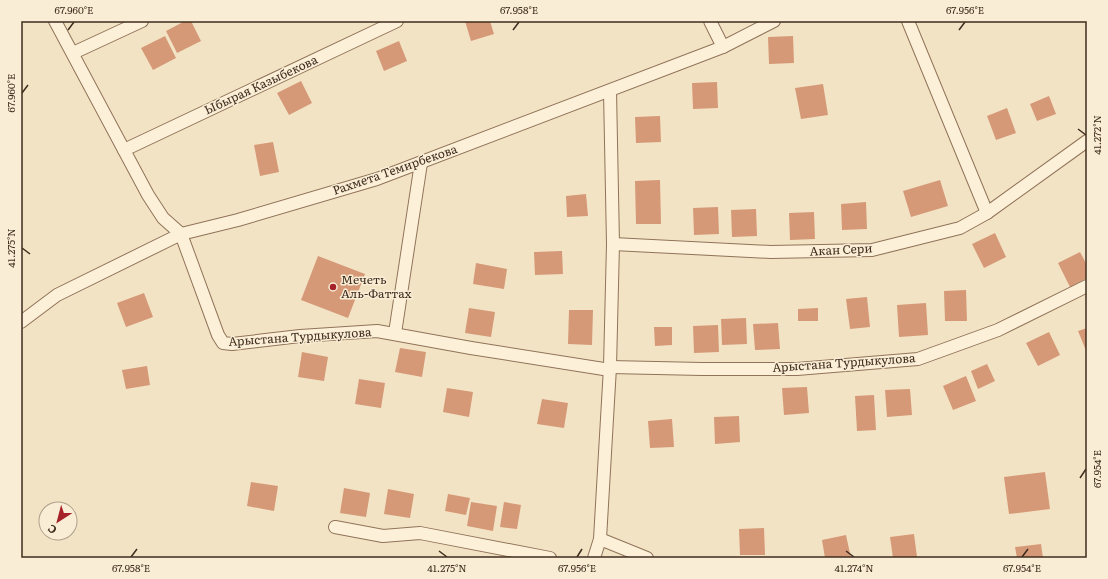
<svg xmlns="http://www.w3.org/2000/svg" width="1108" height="579" viewBox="0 0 1108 579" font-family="Literata,serif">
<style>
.building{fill:#d59977}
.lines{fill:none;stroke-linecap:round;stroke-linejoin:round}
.minor-casing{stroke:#907358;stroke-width:14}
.minor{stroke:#fcf0d9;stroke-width:12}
.ticks{fill:none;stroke:#3f2c1e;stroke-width:1.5}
.poi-dot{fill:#a62229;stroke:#f9edd5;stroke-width:1.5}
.labels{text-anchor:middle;stroke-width:3;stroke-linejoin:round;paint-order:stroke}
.street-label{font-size:12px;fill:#3f2c1e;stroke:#f9edd5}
.poi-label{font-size:12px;fill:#3f2c1e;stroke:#f9edd5;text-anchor:start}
.neatline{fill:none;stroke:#3f2c1e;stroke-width:1.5}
.ticks-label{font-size:10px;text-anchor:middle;fill:#3f2c1e}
</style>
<rect width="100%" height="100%" fill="#f3e3c5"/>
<g class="building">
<path d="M185,21H191L201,41L177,53L166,31Z"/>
<path d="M465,21H490L494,34L471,41Z"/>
<path d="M165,36L176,58L153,70L141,48Z"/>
<path d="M793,36L794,63L769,64L768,37Z"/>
<path d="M399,41L407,61L384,71L376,51Z"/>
<path d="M301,81L312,103L289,115L277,93Z"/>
<path d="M717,82L718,108L693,109L692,83Z"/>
<path d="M823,84L828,115L801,119L795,88Z"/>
<path d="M1049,96L1056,114L1037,121L1030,104Z"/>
<path d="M1007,108L1016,133L996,140L987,116Z"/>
<path d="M660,116L661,142L636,143L635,117Z"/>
<path d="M273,142L279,172L260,176L254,145Z"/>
<path d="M660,180L661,224H636L635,181Z"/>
<path d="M940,180L948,206L911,217L903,191Z"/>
<path d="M586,194L588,216L567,217L566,196Z"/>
<path d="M866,202L867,229L842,230L841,204Z"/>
<path d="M718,207L719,234L694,235L693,208Z"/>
<path d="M756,209L757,236L732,237L731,210Z"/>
<path d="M814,212L815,239L790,240L789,213Z"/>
<path d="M995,233L1006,257L984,268L972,244Z"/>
<path d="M562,251L563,274L535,275L534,252Z"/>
<path d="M1080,252L1087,265V278L1070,287L1058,263Z"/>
<path d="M318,256L365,274L348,318L301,300Z"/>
<path d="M476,263L507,269L504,289L473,284Z"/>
<path d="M966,290L967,321H945L944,291Z"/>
<path d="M144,293L153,317L126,327L117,303Z"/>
<path d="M867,297L870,327L850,329L846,299Z"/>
<path d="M926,303L928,335L899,337L897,305Z"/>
<path d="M469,308L495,312L491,337L465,333Z"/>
<path d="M818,308V321H798V309Z"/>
<path d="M569,310H593L592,345L568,344Z"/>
<path d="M746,318L747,344L722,345L721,319Z"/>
<path d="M778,323L780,349L755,350L753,324Z"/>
<path d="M718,325L719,352L694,353L693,326Z"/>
<path d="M654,327H672V345L655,346Z"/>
<path d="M1087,328V353L1078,331Z"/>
<path d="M1049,332L1060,355L1038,366L1026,343Z"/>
<path d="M400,348L426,352L422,377L395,372Z"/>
<path d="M302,352L328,357L324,381L298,377Z"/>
<path d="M987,364L995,381L978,389L971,371Z"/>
<path d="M147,366L150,385L126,389L122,370Z"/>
<path d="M966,376L976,401L953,410L943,386Z"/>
<path d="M359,379L385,383L381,408L355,404Z"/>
<path d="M807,387L809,413L784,415L782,388Z"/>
<path d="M447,388L473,392L469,417L443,412Z"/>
<path d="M910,389L912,415L887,417L885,390Z"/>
<path d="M874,395L876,430L857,431L855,396Z"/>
<path d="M542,399L568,403L564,428L537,424Z"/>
<path d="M739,416L740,442L715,444L714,417Z"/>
<path d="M672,419L674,447L650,448L648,421Z"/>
<path d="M1045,472L1050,509L1009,514L1004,477Z"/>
<path d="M251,482L278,486L274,511L247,506Z"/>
<path d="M344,488L370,493L366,517L340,513Z"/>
<path d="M388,489L414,494L410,518L384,514Z"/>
<path d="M448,494L470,498L466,515L445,511Z"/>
<path d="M471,502L497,506L493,531L467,526Z"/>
<path d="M504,502L521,505L517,529L500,527Z"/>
<path d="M764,528L765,555H740L739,529Z"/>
<path d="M914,534L917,557L893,558L890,537Z"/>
<path d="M846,535L851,558H825L822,540Z"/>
<path d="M1041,544L1043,558H1017L1015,547Z"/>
</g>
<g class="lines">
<defs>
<g id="minor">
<path d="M55,21L148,195L163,218L181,234L218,335L223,343L232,344L300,336L377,331L471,348L610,370"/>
<path d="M710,21L723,47"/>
<path d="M908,21L987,213"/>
<path d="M73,53L142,21"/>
<path d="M124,150L397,21"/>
<path d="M613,244L771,252L872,250L960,228L987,213L1087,141"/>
<path d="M21,322L57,295L181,234L238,220L377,179L723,47L774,21"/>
<path d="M395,333L421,163"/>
<path d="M610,367L702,369H797L918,359L998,330L1087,286"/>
<path d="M335,527L383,536L420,533L550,558"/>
<path d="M600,539L647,558"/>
<path d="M594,558L600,539L610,367L613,244L610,91"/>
</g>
</defs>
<use href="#minor" class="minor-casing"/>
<use href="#minor" class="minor"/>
</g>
<path class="ticks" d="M68,30L74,22M513,30L519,22M959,30L965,22M22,93L28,85M1078,129L1086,135M22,248L30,254M1080,478L1086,469M439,551L447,557M846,551L854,557M131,557L137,549M577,557L582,549M1022,557L1028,549"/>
<circle class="poi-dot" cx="333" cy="287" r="4"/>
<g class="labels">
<g class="street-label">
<text transform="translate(261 85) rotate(-25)" y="4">Ыбырая Казыбекова</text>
<text transform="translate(395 170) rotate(-19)" y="4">Рахмета Темирбекова</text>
<text transform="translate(841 250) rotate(-3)" y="4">Акан Сери</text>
<text transform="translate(300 337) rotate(-4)" y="4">Арыстана Турдыкулова</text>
<text transform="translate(844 363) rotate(-4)" y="4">Арыстана Турдыкулова</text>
</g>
<g class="poi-label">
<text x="341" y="284">Мечеть<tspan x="341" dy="14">Аль-Фаттах</tspan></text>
</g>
</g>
<rect width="1108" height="579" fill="none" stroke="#f9edd5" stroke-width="44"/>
<g transform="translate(58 521) rotate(216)"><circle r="19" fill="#f9edd5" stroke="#afa08c"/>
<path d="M0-3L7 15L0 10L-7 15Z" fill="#a62229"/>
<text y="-6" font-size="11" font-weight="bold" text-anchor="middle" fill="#3f2c1e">С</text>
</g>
<rect x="22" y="22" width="1064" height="535" class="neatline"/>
<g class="ticks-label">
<text x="74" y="14">67.960°E</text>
<text x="519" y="14">67.958°E</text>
<text x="965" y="14">67.956°E</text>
<text transform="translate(11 93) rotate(-90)" y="4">67.960°E</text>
<text transform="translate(1097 135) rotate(-90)" y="4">41.272°N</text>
<text transform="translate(11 248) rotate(-90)" y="4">41.275°N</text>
<text transform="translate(1097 469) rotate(-90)" y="4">67.954°E</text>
<text x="131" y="572">67.958°E</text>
<text x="447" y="572">41.275°N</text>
<text x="577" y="572">67.956°E</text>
<text x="854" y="572">41.274°N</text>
<text x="1022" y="572">67.954°E</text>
</g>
</svg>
